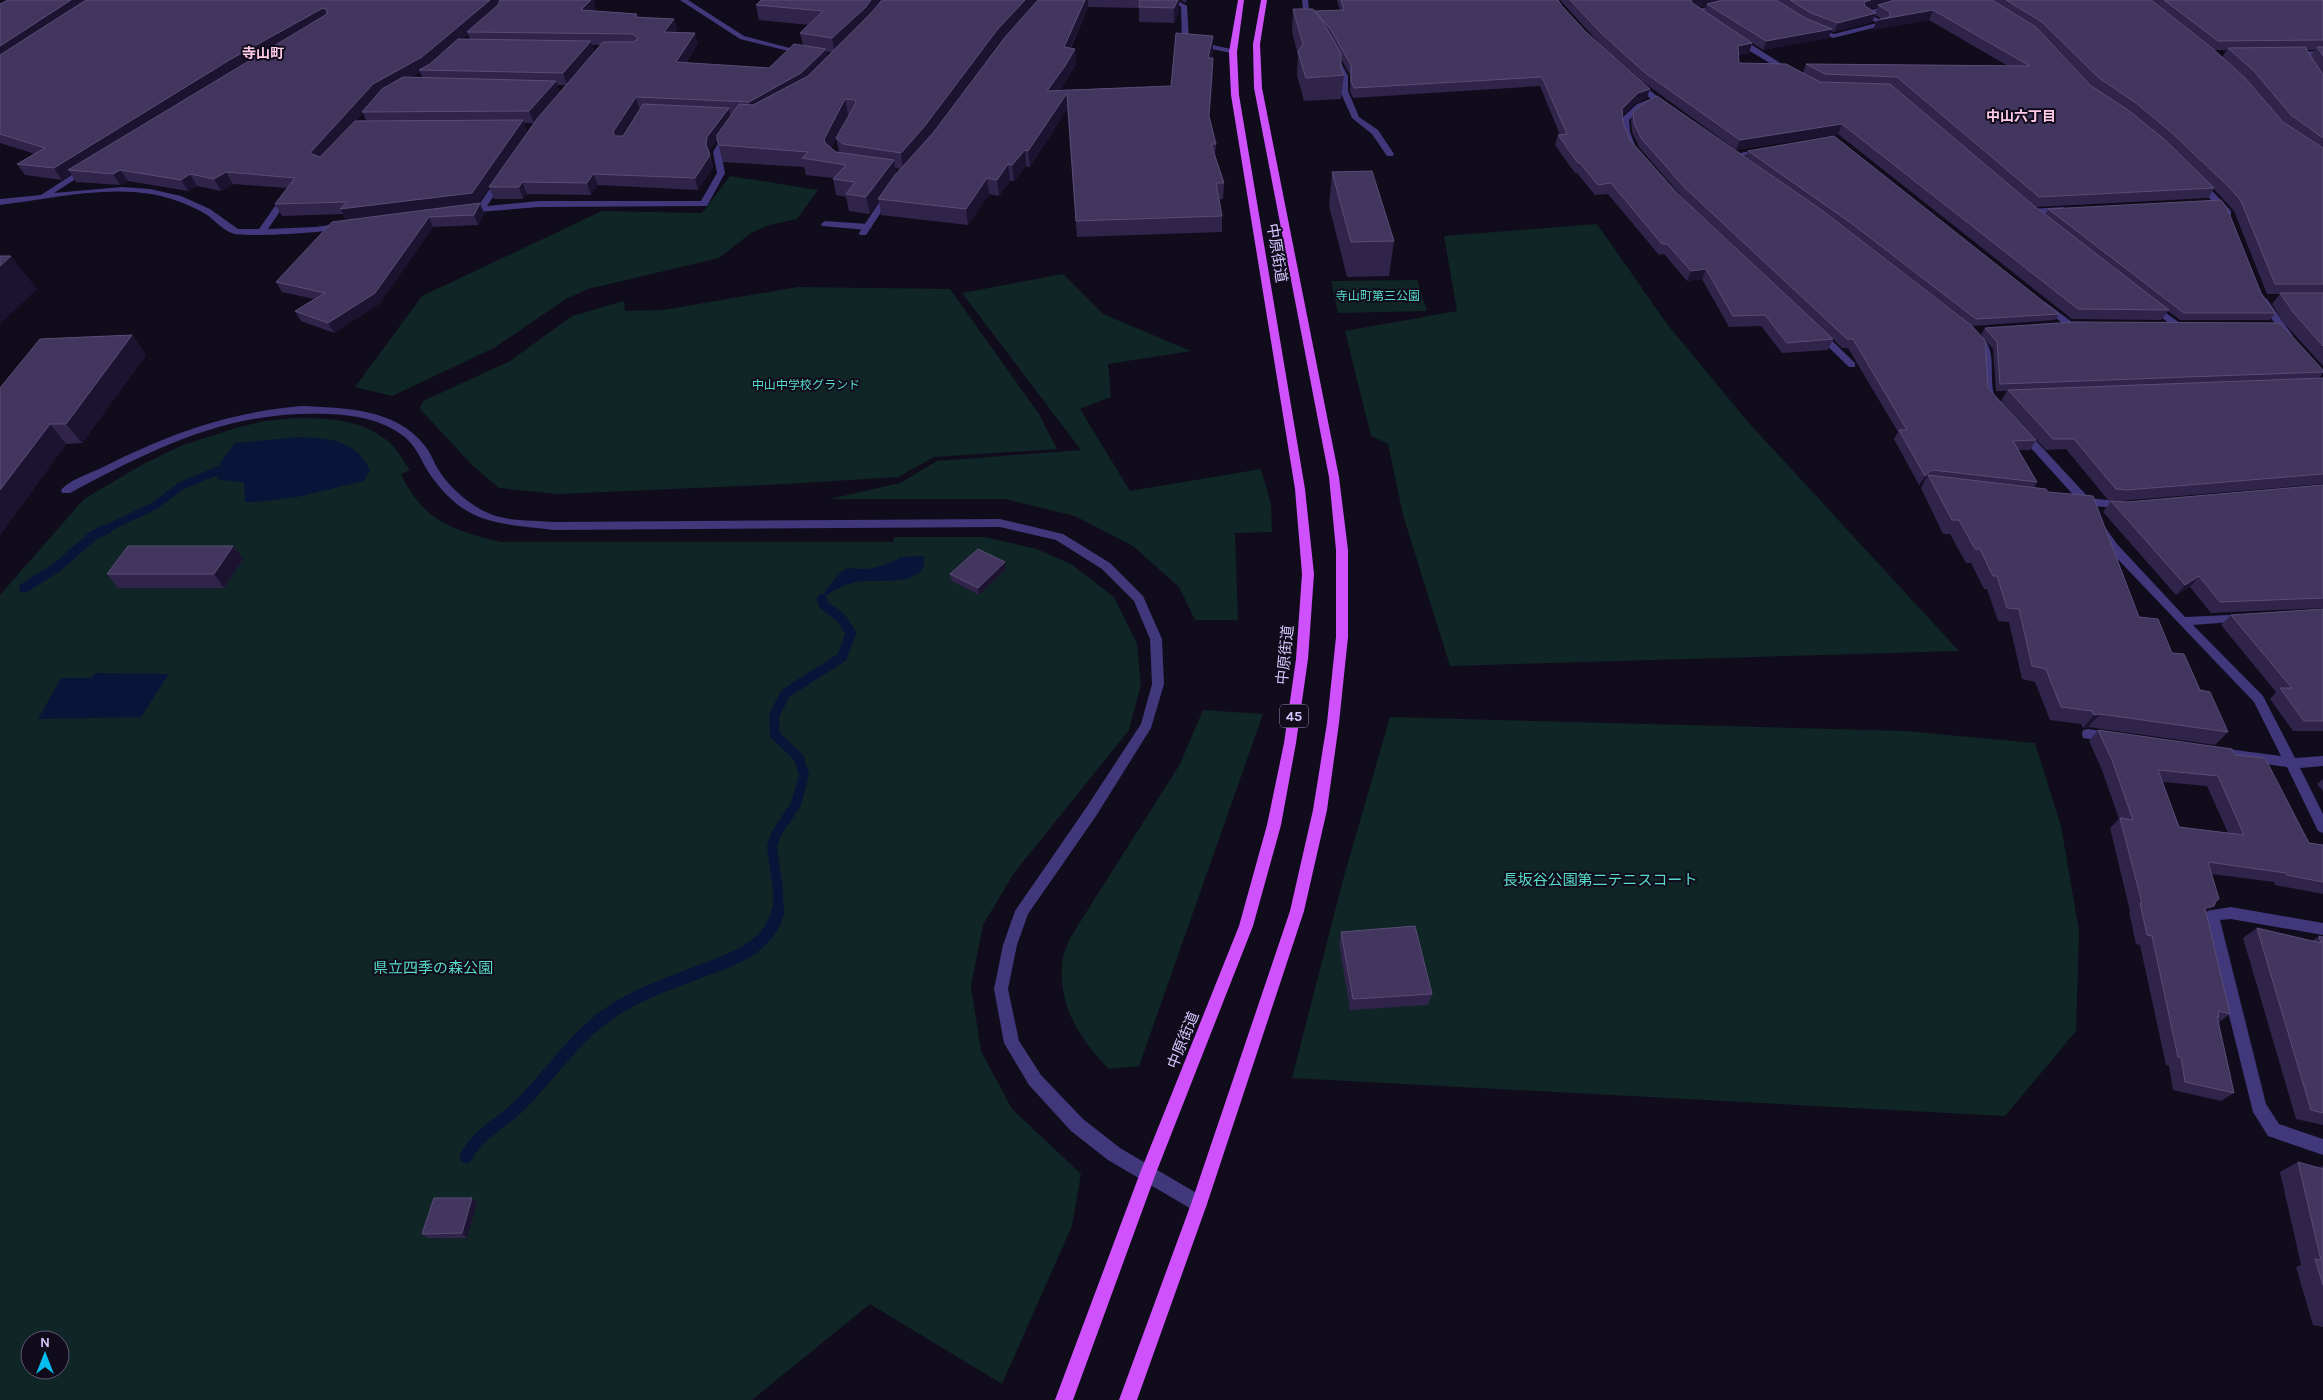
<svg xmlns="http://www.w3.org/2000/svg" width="2323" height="1400" viewBox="0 0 2323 1400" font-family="Karla,'Noto Sans JP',sans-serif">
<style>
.green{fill:#0f2526;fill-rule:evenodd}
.water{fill:#091538}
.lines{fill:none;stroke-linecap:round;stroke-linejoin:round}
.stream-far2{stroke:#091538;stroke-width:8}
.stream-far1{stroke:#091538;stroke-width:10}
.stream{stroke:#091538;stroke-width:13}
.pedestrian{fill:#41377b;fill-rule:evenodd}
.minor{fill:#41377b;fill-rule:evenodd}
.primary{fill:#cf51fc;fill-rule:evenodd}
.wall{fill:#30244b;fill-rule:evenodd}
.shaded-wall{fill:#1c1330}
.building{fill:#42365e;stroke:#594d77;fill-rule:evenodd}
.labels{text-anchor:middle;stroke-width:4;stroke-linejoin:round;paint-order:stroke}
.far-park-label{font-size:12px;fill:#57dbc9;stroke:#100c1c}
.far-neighbourhood-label{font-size:14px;font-weight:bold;fill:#fecae6;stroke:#100c1c}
.shield{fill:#100c1c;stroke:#9990ba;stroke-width:1}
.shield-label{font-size:14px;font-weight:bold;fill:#d4c8fe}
.street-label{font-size:15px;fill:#d4c8fe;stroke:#100c1c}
.park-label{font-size:15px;fill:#57dbc9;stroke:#100c1c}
</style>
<rect width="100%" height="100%" fill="#100c1c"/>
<g class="green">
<path d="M730,176L818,190L797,219L769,225L751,233L719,258L588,289L566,299L494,348L392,396L355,387L422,296L602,211L702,213Z"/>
<path d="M1597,224L1667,324L1748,422L1959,651L1450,666L1403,515L1388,444L1371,436L1345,331L1457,311L1444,236Z"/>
<path d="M1063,274L1103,314L1191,351L1108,364L1111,397L1080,409L1130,491L1261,469L1271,504L1272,532L1235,533L1238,620H1195L1179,587L1133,546L1075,516L1005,499H830L900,483L937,461L1081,450L962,293Z"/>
<path d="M1417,280L1427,311L1338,313L1331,281Z"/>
<path d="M798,287L950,289L1039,414L1057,449L934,457L898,477L786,484L558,494L499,488L473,466L420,409L423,401L510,361L572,316L624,301L625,311L663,310Z"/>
<path d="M295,418C328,418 362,419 389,442C397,449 403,461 410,470L401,474C424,522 453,530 501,542H893L894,537H985L1037,549L1071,564L1114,597L1137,644L1141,684L1129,730L1014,873L983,925L971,986L981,1051L1012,1109L1081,1174L1072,1226L1002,1384L870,1304L752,1400H0V595L84,499L145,463L183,445L239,427L265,421ZM30,1340H60V1370H30Z"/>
<path d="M1203,710L1263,714L1139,1066L1109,1069C1080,1040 1059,1007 1062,965C1062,956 1067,946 1070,938L1180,764Z"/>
<path d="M1390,717L1905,731L2035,743L2061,826L2079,931L2076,1031L2005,1116L1292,1078L1343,880Z"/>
</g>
<g class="water">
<path d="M300,437C330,438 358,441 370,471L364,481L297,497L257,502H245L244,483L217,479L220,463L235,443Z"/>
<path d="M924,556C929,589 877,578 857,582C844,585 832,590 822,599C823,592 839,572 846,569C852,567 859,570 866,569C876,568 887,564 897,560L900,557Z"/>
<path d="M95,673L169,674L141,717L38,719L61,678H91Z"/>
</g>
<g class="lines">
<path class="stream-far2" d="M104,530L154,506L181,486L217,471"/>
<g class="stream-far1">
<path d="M24,588L56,568L94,535L107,529"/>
<path d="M778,912V890L772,847L776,834L796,804L804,775L799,758L775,735L774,715L786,693L842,657L851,633L842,619L823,604L822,599"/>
</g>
<path class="stream" d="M466,1157C477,1135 500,1124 518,1107C551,1075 575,1035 614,1010C637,995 665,985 691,975C724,962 770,951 778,910"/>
<path class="pedestrian" d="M825,221L868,224L872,227L868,230L822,226L821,224Z"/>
<g class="minor">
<path d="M680,0H688L744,36L809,53L805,55L740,39Z"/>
<path d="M1302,0H1308L1310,19L1313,25H1309L1304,19Z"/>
<path d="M1740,0H1754L1699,12L1703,15L1700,17L1690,11Z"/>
<path d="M1180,2L1187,6L1189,40L1236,50V54L1182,43L1181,7L1177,4Z"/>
<path d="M1889,5L1892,7L1891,8L1870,14L1885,23V25L1833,38L1811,28L1814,26L1834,34L1877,23L1861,13Z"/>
<path d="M1735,38H1741L1793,71L1786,73L1735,42Z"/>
<path d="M2323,51V55L2293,56L2289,54L2293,52Z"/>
<path d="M1334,61H1340L1348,76V91L1359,117L1378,130L1394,154L1393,156H1387L1372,134L1352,118L1340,91V76L1333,63Z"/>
<path d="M1633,81H1639L1671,108L1664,110L1656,103L1643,108L1629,120L1630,132L1635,145L1631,147C1622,143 1622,129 1621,119L1637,104L1651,99L1633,85Z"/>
<path d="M725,131L732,133L721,152L725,173L707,206L539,207L466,213L462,210L466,207L478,206L498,177H501L505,179L487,206L539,201H701L717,173L713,152Z"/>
<path d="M1764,148L1768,150L1767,152L1735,157L1731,155Z"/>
<path d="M84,167L91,169L54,193L122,187L150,189L181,196L210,209L238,229H259L282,196L285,195L289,198L268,229L316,227L343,223L347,226C338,233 249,237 235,234C224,232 214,219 204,213C188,204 169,197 151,194C102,186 49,199 0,205V199L41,195Z"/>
<path d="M2196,180H2202L2231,211V215H2225L2196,184Z"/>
<path d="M886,192L893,194L866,235H860L859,233Z"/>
<path d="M2063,207L2067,210L2066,212L2031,215L2027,212L2031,209Z"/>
<path d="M2264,298L2267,299L2293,336L2291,338H2285L2259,301Z"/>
<path d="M2045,302L2072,322V326H2066L2042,307V303Z"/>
<path d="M2152,303L2180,323V327H2174L2149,308V304Z"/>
<path d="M1818,329L1821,330L1855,363V367H1849L1815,334V330Z"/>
<path d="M1974,333C2000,342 1988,374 1994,394C1995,397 1999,400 2001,403L2000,405H1992L1984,396L1981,350L1969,336Z"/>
<path d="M301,406C344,408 396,408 425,446C431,453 433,461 438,469C448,486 468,504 486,512C506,522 532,520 554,522L1000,519L1063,534L1110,563L1143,596L1162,639L1164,684L1151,728L1096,816L1028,914L1017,945L1008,989L1019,1041L1041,1075L1083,1119L1120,1148L1205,1198L1207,1204L1205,1210L1199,1212L1193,1210L1108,1160L1071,1131L1029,1085L1004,1043L994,989L1003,945L1015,911L1086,808L1141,724L1152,684L1150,639L1134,601L1102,569L1056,540L1000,527L554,530C499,523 467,526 431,476C422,463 418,449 406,438C384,420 356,415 328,414C228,410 155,448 70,493H62L61,490C69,480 89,474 101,468C169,434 225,413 301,406Z"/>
<path d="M2023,430L2027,431L2089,498L2125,502L2129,503L2130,506L2129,509L2093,506V511H2085L2082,505L2076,504L2075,501L2076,498L2019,435V431Z"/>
<path d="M2101,526L2105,527L2117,544L2185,617L2249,614L2251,617L2245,621L2193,625L2263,696L2295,758L2323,756V766L2300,768L2323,814V833L2318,831L2287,767L2215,757L2214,753L2215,749L2220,748L2281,756L2254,702L2109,550L2095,530Z"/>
<path d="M2088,729L2116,733L2117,737L2116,741L2111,742L2083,738L2082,734L2083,730Z"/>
<path d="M2231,907L2323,923V935L2231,919L2220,920L2266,1104L2279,1124L2323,1139V1155L2268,1136L2253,1112L2204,915L2206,911Z"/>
</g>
<g class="primary">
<path d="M1238,0H1244L1237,52L1239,95L1305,489L1314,574L1308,659L1296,743L1281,825L1253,926L1156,1173L1073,1400H1055L1140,1173L1239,926L1267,825L1284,743L1296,659L1302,574L1295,489L1231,95L1229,52Z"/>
<path d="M1261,0H1267L1260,44L1262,88L1339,477L1348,550V637L1339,723L1327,810L1304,911L1207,1204L1137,1400H1119L1191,1204L1290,911L1313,810L1327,723L1336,637V550L1329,477L1254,88L1253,44Z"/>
</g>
</g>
<g class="wall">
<path d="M499,0L496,7L594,0L595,11L637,14L638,18L674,19L677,30L675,32L698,43L686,63L769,68L803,45L800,33L809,25L759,20L756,5L761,0H1187L1185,3L1181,0L1179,1V13L1174,23L1139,22V8L1088,7L1071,48L1075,49L1076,64L1066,81L1060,90L1171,86L1213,51L1211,58L1213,74L1209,118L1216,144L1215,156L1224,183L1223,199H1219L1222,216V232L1077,237L1067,109L1030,167L1026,166L1014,181H1010L999,196L989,194L968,225L881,215L879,201L870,214L849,211L846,197L836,195L833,178L806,175L804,167L723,162L717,140L710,149V155L713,167L698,190L598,185L591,195L527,194L523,199H494L489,187L478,203L484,213L478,225L433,227L380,303L334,333L301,321L295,311L314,299L282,292L276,282L346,220L343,214L282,216L275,204L287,188L233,184L221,191L197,186L188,191L128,181L120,185L76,182L71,174L62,180L25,175L17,164L35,154L0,143V4ZM468,34L470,39H461ZM1003,40L956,102L999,45ZM592,45H601L595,52ZM826,52H831L827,57ZM420,72L422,77H411ZM557,85H566L560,92ZM639,108H641L623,136H621ZM363,113L366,120L356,121ZM848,115H849L836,138L839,152H836L831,148ZM524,123H534L490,185L527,131ZM895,168L901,169L896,174Z"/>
<path d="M1337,0H1558L1562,6L1647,98L1636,103L1622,116L1623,123L1630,140L1677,193L1796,304L1682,197L1639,147L1632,132L1631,121L1633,112L1817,207L1746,157L1748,151L2059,314L2055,320L1973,326L1848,230L1824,212L1988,388L2036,440L2030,450H2018L2037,482L2034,488L2139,617L2172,653L2200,690L2228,732L2215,745L2088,727L2083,728L2081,724L2050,720L2035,682L2022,679L2009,622L1998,621L1987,589H1984L1971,563H1966L1950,534H1943L1921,488L1925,480L1919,485L1894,439L1898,432L1848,348H1842L1833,339L1828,350L1782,353L1761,326L1729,327L1702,279L1687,281L1664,254L1659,255L1608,194L1595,195L1577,173H1575L1555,145L1558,135H1560L1540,86L1353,98L1350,91V75L1341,59V68L1344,75L1341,99L1304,101L1297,75L1298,55L1292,32L1293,9L1315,11L1340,10Z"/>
<path d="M1560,0H2322L2323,1V366L2284,323L2272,304L2280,294H2267L2234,211L2223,199L2214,189L2208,198L2035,207L2045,215L2048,209L2261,293L2275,313L2270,320H2180L2168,311L2161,320L2072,319L1838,134L1736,150L1642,81L1599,43ZM1706,6L1704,11L1699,7ZM1878,7L1875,13L1869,9ZM1875,15L1882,19L1873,30L1929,20L2008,66L1806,64L1803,73L1739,63L1738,55L1749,53L1752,43L1763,50L1828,38L1831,31L1834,32L1872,22ZM2214,50H2227L2222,57ZM2307,50H2315L2311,56Z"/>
<path d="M1332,172L1394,241L1389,276L1347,277L1329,206Z"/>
<path d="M1985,328L2323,370V373L2319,378H2323V484L2119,501L2108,500L2066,449L2046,450L2001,401L2007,391H1996L1993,349L1981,335Z"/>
<path d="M132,335L146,355L82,443L66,444L0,535V388Z"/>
<path d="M2323,485V608L2211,613L2190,587L2176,595L2103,512L2111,501L2127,502Z"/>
<path d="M233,546L243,559L224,588H118L107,574Z"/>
<path d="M1006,569L979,595L952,581L950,574Z"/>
<path d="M2323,609V731H2293L2270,699L2276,692L2221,625L2231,615Z"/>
<path d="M2098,730L2235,755L2309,843L2323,845V894L2275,885L2274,882L2211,874L2219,899L2215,903L2214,906L2206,913L2230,1014L2218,1023L2234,1093L2221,1101L2173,1090L2169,1066L2166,1065L2140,945L2136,944L2129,912L2130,911L2110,828L2119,819L2102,770L2089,741ZM2163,782L2207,786L2228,833L2179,827Z"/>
<path d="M2323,779V791L2317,784Z"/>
<path d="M2257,928L2312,941L2319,936L2323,937V1125L2296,1119L2243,938Z"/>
<path d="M1341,932L1432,994L1428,1005L1350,1010L1339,944Z"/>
<path d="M2298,1162L2318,1168L2323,1165V1327L2313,1325L2296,1267L2301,1265L2280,1172Z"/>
<path d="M472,1198L477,1203L467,1238H428L422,1234Z"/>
</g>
<g class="shaded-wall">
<path d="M71,0H94L0,62V46Z"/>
<path d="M490,0H499L493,12L467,32L468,34L427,68L419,70L420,72L379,95L362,112L363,113L316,165L310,153L373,84Z"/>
<path d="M591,0H594L595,11L581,10Z"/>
<path d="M871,0H885L835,53L832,38Z"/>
<path d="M1025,0H1039L999,45L927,143L903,169L901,153L997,30Z"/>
<path d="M1085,0H1088V7L1064,62V47Z"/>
<path d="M1176,0H1181L1179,1V13L1174,23V8Z"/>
<path d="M1692,0H1731L1707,4L1706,6L1690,9L1691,2Z"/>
<path d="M1871,0H1891L1890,3L1878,5V7L1861,11L1864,2Z"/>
<path d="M323,8L328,18L68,170L71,174L62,180L54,168L231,59Z"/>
<path d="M1933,10L1929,20L1873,30L1877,20Z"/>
<path d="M1876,13L1872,22L1834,32L1838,23Z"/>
<path d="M674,19L677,30L667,43L664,32Z"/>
<path d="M1832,29L1828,38L1763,50L1766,41Z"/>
<path d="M695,33L698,43L679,73L676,62Z"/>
<path d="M1213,36V51L1208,74V58Z"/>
<path d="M591,41L595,53L567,85L563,73Z"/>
<path d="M1752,43L1749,53L1734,55L1738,46Z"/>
<path d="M826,49L828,60L803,84L752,113L749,102Z"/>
<path d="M1075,49L1076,64L1066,81L1048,106L1047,91Z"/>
<path d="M1213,58V74L1208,132L1209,116Z"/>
<path d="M556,81L560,93L534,123L529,111Z"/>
<path d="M1650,89L1647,98L1636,103L1619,119L1622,109L1638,93Z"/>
<path d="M1067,93V109L1030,167L1028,151Z"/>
<path d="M636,97L639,108L616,143L613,132Z"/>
<path d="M845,99L848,115L827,155L824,139Z"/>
<path d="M729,108L731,120L710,149L709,156L713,167L698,190L695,178L706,145L707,137Z"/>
<path d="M523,120L527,131L477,204L347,221L340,209Z"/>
<path d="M1842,124L1838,134L1736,150L1740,140Z"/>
<path d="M1025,150L1026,166L1014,181L1012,165Z"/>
<path d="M894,160L896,176L878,199L879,201L870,214L866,197Z"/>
<path d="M1008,164L1010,181L999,196L997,180Z"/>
<path d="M120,170L128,181L120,185L113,174Z"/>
<path d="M226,172L233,184L221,191L214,179Z"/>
<path d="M190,174L197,186L188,191L181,180Z"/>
<path d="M593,174L598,185L591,195L587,183Z"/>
<path d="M987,178L989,194L968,225L966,209Z"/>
<path d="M522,182L527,194L523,199L519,187Z"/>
<path d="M480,203L484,213L478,225L474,215Z"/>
<path d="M429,217L433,227L380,303L334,333L328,323Z"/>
<path d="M11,256L37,289L0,324V266Z"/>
<path d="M1706,269L1702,279L1687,281L1691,271Z"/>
<path d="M132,335L146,355L82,443L66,424Z"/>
<path d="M50,424L66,444L0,535V490Z"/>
<path d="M1932,470L1925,480L1919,485L1925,476Z"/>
<path d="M233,546L243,559L224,588L214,574Z"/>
<path d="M1005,562L1006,569L979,595L978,588Z"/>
<path d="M2199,576L2190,587L2176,595L2185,585Z"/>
<path d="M2100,714L2088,727L2083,728L2094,715Z"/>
<path d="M2219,899L2210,907L2214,906L2202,916L2205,908L2216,901Z"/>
<path d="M472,1198L477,1203L467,1238L462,1233Z"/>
</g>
<g class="building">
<path d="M8,0H71L0,46V4Z"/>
<path d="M86,0H490L422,57L373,84L310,153L320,157L355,121L523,120L472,193L340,209L347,202L275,204L295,178L226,172L214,179L190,174L181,180L120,170L113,174L68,170L327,14L328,10L323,8L231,59L54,168L17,164L45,148L0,134V55Z"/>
<path d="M500,0H591L581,10L637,14L634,17L674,19L664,32L695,33L676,62L769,68L794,44L826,49L801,73L749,102L636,97L613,132L615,136H623L643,104L729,108L707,137L706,145L710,155L695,178L593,174L587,183L522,182L519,187H489L537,119L603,42H633L638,39L633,34L467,32L498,5Z"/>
<path d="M761,0H871L865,8L832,38L800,33L823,11L756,5Z"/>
<path d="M882,0H1025L997,30L924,127L901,153L843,144L836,138L856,103L855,100L845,99L824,139L825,143L836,152L894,160L866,197L846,194L855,182L833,179L846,165L802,158L808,152L719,145L717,140V135L739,104L753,105L808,76L872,12Z"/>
<path d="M1038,0H1085L1064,47L1075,49L1065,66L1047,91L1171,86L1176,33L1213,36L1208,58H1213L1209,116L1216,144H1211L1224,183H1216L1222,216L1076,221L1067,93L1028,151L1025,150L1012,165L1008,164L997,180L987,178L966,209L878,199L895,175L933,133L1006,36Z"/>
<path d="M1140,0H1178L1174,8L1139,7Z"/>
<path d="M1341,0H1558L1562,6L1586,32L1650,89L1638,93L1622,109L1623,123L1630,140L1677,193L1833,339L1787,343L1765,315L1733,316L1706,269L1691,271L1667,244H1662L1611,183L1598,185L1580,163H1578L1558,135L1567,134L1542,77L1354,88L1351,81V65L1331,30L1315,11L1344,10Z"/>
<path d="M1570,0H1692L1691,2L1752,43L1738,46L1739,63L1786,64L1820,82L1890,84L2033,205L2169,310L2078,309L1842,124L1740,140L1644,72L1601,33Z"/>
<path d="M1723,0H1776L1805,18L1832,29L1766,41L1707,4Z"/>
<path d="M1790,0H1871L1864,2L1865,6L1876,13L1838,23L1811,13Z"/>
<path d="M1895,0H1992L2036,27L2090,85L2128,110L2164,139L2214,188L2039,197L1897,77L1825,74L1806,64L2030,66L1933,10L1877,20L1890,17V12L1878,5Z"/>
<path d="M2006,0H2151L2212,48L2245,78L2283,122L2323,148V284H2275L2241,201L2230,188L2172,133L2136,103L2099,78L2042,22Z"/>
<path d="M2164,0H2322L2323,1V40L2218,41Z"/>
<path d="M1293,9H1313L1321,19L1341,53V68L1344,75L1306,78L1298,52L1303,44Z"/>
<path d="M458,39L591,41L563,73L419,70L430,64Z"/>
<path d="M2305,47L2323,75V138L2291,115L2254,71L2228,48Z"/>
<path d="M2317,47H2323V56Z"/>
<path d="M403,77L556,81L529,111L362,112L382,89Z"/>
<path d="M1657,96L1823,211L1971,325L1985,340L1988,388L2036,440L2013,441L2037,482L1932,470L1925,476L1899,430H1907L1853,339H1847L1685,188L1641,138L1634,123L1633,112L1647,101Z"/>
<path d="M1834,136L2059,314L1976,319L1851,223L1748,151Z"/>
<path d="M1372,171L1394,241L1351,242L1332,172Z"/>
<path d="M2221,200L2227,208L2261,293L2275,313H2184L2048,209Z"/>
<path d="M480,203L474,215L429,217L375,293L328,323L295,311L325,293L276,282L332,222Z"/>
<path d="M0,256H11L0,266Z"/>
<path d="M2280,293H2323V346L2293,312Z"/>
<path d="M2073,322L2280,323L2323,370V372L2000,384L1997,342L1985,328Z"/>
<path d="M132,335L66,424H50L0,490V388L40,339Z"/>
<path d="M2323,378V474L2127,490L2116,489L2074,439H2053L2008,390Z"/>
<path d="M1928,475L2046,489L2048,492L2093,496L2139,617L2158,619L2172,653L2184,654L2200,690L2210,692L2228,732L2100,714L2094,715L2092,711L2061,707L2046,669L2032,666L2019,609L2007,608L1997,576H1993L1980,549H1975L1959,520H1952Z"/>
<path d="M2323,485V598L2220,602L2199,576L2185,585L2111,501L2127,502Z"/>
<path d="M128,546H233L214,574H107Z"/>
<path d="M978,549L1005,562L978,588L950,574Z"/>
<path d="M2323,609V721H2304L2280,688H2292L2231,615Z"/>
<path d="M2098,730L2232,749L2235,755L2265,758L2309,843L2323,845V882L2287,875L2286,873L2208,862L2219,899L2216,901L2214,906L2205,908L2230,1014L2218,1011L2219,1017L2217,1016L2234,1093L2185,1082L2181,1057H2178L2152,936L2147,935L2140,903H2142L2120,818L2133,820L2112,760ZM2158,770L2218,776L2244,835L2179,827Z"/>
<path d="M1415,926L1432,994L1353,999L1341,932Z"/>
<path d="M2257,928L2321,943L2319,936L2323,937V1113L2311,1110Z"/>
<path d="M2298,1162L2323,1169V1285L2315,1259L2321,1260Z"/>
<path d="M434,1198H472L462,1233L422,1234Z"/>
</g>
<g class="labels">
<g class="far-park-label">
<text x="1378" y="300">寺山町第三公園</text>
<text x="806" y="389">中山中学校グランド</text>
</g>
<g class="far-neighbourhood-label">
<text x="263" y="58">寺山町</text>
<text x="2021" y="121">中山六丁目</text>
</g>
<rect class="shield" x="1280" y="704.5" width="28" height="23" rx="4"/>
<g class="shield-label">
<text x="1294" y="721">45</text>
</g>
<g class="street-label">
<text transform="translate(1277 253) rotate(81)" y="5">中原街道</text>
<text transform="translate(1285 655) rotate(-84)" y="5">中原街道</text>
<text transform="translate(1183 1040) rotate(-68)" y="5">中原街道</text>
</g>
<g class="park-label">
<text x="1600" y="885">長坂谷公園第二テニスコート</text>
<text x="433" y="973">県立四季の森公園</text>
</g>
</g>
<g transform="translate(45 1355)"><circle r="24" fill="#100c1c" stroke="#5e5776"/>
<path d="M0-4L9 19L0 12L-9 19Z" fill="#04bdee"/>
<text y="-8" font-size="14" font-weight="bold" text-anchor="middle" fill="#d4c8fe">N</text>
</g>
</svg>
